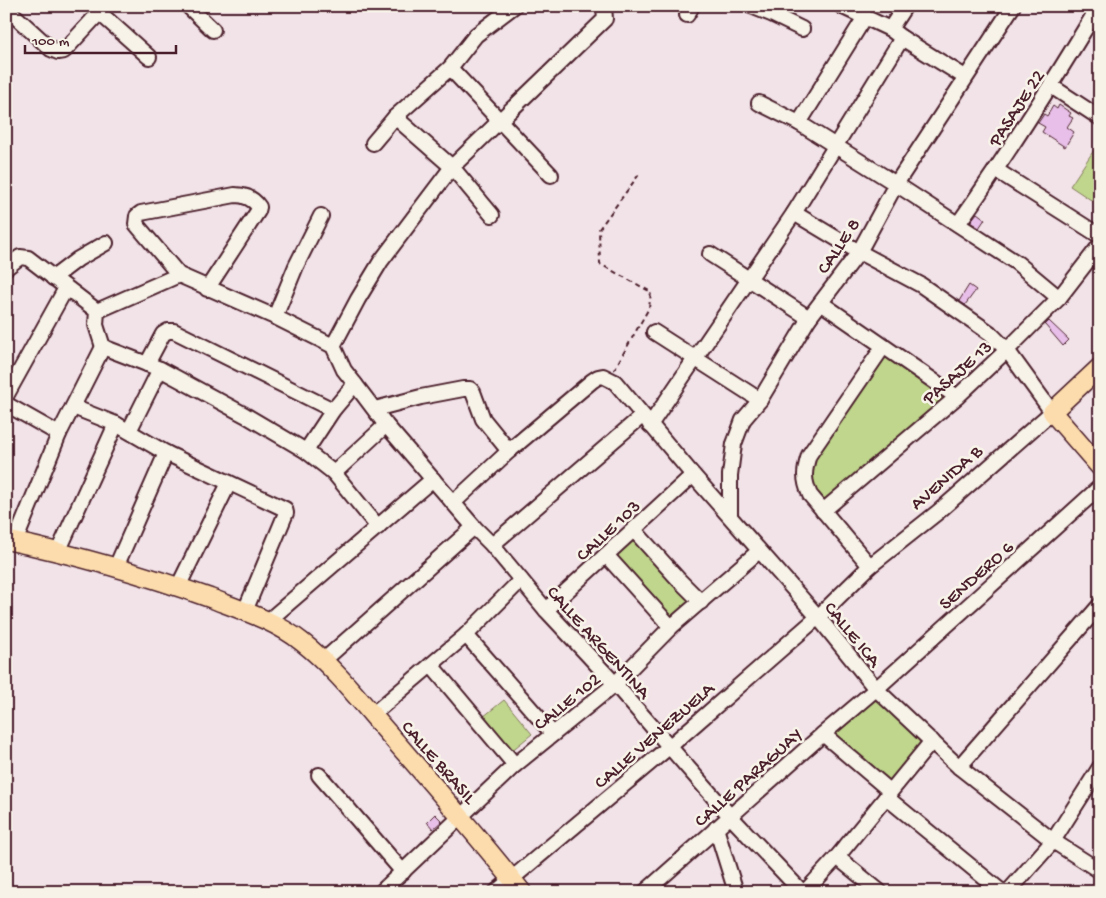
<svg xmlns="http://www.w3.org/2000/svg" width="1106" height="898" viewBox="0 0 1106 898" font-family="'Gochi Hand',sans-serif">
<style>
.green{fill:#bfd68c;stroke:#847a5c}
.building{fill:#e7bfe8;stroke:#4a1f2b}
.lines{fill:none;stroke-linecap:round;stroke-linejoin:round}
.minor-casing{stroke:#4a1f2b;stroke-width:18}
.major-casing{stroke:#4a1f2b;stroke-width:21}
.path{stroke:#4a1f2b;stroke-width:2;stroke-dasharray:5 4;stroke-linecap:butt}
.minor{stroke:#f7f3e8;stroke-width:14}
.major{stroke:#fcdcac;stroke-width:18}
.labels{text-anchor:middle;stroke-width:5;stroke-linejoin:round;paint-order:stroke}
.street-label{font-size:19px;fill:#4a1f2b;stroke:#f7f3e8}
</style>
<rect width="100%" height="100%" fill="#f2e3e8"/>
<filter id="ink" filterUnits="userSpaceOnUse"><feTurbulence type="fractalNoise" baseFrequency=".02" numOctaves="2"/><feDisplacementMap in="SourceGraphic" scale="10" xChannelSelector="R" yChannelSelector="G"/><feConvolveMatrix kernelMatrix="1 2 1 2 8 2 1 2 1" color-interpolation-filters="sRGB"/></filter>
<g filter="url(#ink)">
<g class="green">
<path d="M1100,141V192L1094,202L1070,186Z"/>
<path d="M882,354L947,397L822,504L811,488L809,470L819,446Z"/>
<path d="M634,537L691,602L669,621L613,557Z"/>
<path d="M875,694L925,745L890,787L829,734Z"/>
<path d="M504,700L532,734L510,752L483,717Z"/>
</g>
<g class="building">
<path d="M1059,105L1071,113L1069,116L1073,118L1067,127L1074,132L1065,147L1042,132L1045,127L1038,123L1044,114L1047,116L1053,106L1057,109Z"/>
<path d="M977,213L985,219L979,228L970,222Z"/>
<path d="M969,285L976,290L965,305L959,301Z"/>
<path d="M1049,321L1069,340L1063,346L1045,325Z"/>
<path d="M435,814L442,821L433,829L427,822Z"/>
</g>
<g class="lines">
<defs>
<g id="minor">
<path d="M92,6L149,57"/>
<path d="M188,6L213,30"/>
<path d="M751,6L771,14L802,29"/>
<path d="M841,6L890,29L902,38L965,77"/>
<path d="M6,8L51,49L58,52L64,51L99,13"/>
<path d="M687,15L692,6"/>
<path d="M890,29L905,6"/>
<path d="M450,68L551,175"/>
<path d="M1051,86L1100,118"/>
<path d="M759,103L799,123L896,184L1017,263L1059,298"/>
<path d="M395,117L452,167L492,215"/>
<path d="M799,123L865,17"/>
<path d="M373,143L395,117L450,68L476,35L514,6"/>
<path d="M996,170L1100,236"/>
<path d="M958,224C1008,154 1054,81 1099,6"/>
<path d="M710,254L809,318"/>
<path d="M6,268L20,257L28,258L97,311L96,325L103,347L160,369L245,415L306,451L333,410L355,384"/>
<path d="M53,278L78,259L106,243"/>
<path d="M207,289L258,211L259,207C253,198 245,195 235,195L141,213L137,216L136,224L179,275L275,317L333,346L344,370L355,384L386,425L474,527L492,545L546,610L615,684L730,816L802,892"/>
<path d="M821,303L957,397"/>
<path d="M97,311L179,275"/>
<path d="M275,317L296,266L321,216"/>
<path d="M654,332L760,400"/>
<path d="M333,346L358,299L381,261L452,167L605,19L604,6"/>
<path d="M147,364L163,334L168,331H174L333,410"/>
<path d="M6,396L66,288"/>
<path d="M6,404L59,434"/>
<path d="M73,407L116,424L166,453L285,509L286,513L245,611"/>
<path d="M375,409L421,397L463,389H470L473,392L483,419L509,451"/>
<path d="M650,425L794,213L902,38"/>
<path d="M129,431L160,369"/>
<path d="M306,451L334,473L378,527"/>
<path d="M334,473L386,425"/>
<path d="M453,503L509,451L592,381L598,377L603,376L615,382L693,475L818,617L876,689L959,767L1053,841L1100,871"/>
<path d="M823,511L957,397L1007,350L1059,298L1100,245"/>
<path d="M730,516V475L734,444L743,420L760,400L809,318L859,252L896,184L1013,6"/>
<path d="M634,530L679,580L701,602"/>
<path d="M15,542L59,434L103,347"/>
<path d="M492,545L642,416"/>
<path d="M58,552L116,424"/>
<path d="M606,555L671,627"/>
<path d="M870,566L810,495C803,479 804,471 809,455L883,347"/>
<path d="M116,567L166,453"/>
<path d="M178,587L229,483"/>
<path d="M546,610L693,475"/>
<path d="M268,621L433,479"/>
<path d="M466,635L553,734"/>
<path d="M323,661L474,527"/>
<path d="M431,665L515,765"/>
<path d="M372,715L466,635L521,580"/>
<path d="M823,734L890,791"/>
<path d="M959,767L1100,605"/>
<path d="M319,775L403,872"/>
<path d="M886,797L1002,892"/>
<path d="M716,828L736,892"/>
<path d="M837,857L880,892"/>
<path d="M381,892L515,765L615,684L671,627L759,551"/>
<path d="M496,892L669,747L818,617L870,566L938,512L1052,412L1007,350L990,333L921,285L859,252L794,213"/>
<path d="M645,892L823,734L876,689L1100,487"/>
<path d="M805,892L837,857L932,741"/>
<path d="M1008,892L1053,841L1100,767"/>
</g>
<g id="major">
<path d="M1100,367L1052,412L1100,467"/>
<path d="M6,540C76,555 143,574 210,598C241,610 276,621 302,642C333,666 362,703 388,733C433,785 479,837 522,892"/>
</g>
</defs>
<use href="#minor" class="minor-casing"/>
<use href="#major" class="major-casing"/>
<path class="path" d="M614,370L649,308L651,292L600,264L599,229L640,173"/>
<use href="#minor" class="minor"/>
<use href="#major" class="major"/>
</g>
</g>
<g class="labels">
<g class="street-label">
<text transform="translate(1015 107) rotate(-57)" y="7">PASAJE 22</text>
<text transform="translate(837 245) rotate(-56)" y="7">CALLE 8</text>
<text transform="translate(956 371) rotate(-42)" y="7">PASAJE 13</text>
<text transform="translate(945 476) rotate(-41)" y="7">AVENIDA B</text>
<text transform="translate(607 529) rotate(-43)" y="7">CALLE 103</text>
<text transform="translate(975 574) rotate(-42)" y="7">SENDERO 6</text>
<text transform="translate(854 633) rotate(51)" y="7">CALLE ICA</text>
<text transform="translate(600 641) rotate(48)" y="7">CALLE ARGENTINA</text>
<text transform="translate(566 700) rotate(-39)" y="7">CALLE 102</text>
<text transform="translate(653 734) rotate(-41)" y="7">CALLE VENEZUELA</text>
<text transform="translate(440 761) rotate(49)" y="7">CALLE BRASIL</text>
<text transform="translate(747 776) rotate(-42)" y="7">CALLE PARAGUAY</text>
</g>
</g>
<rect width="1106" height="898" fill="none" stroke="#f7f3e8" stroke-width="25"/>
<rect x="12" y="12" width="1081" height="873" fill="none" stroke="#4a1f2b" stroke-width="2" filter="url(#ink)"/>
<path d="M25 45v8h151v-8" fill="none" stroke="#4a1f2b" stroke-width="2.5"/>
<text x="32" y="45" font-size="15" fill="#4a1f2b" stroke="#f7f3e8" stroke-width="4" paint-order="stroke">100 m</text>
</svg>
